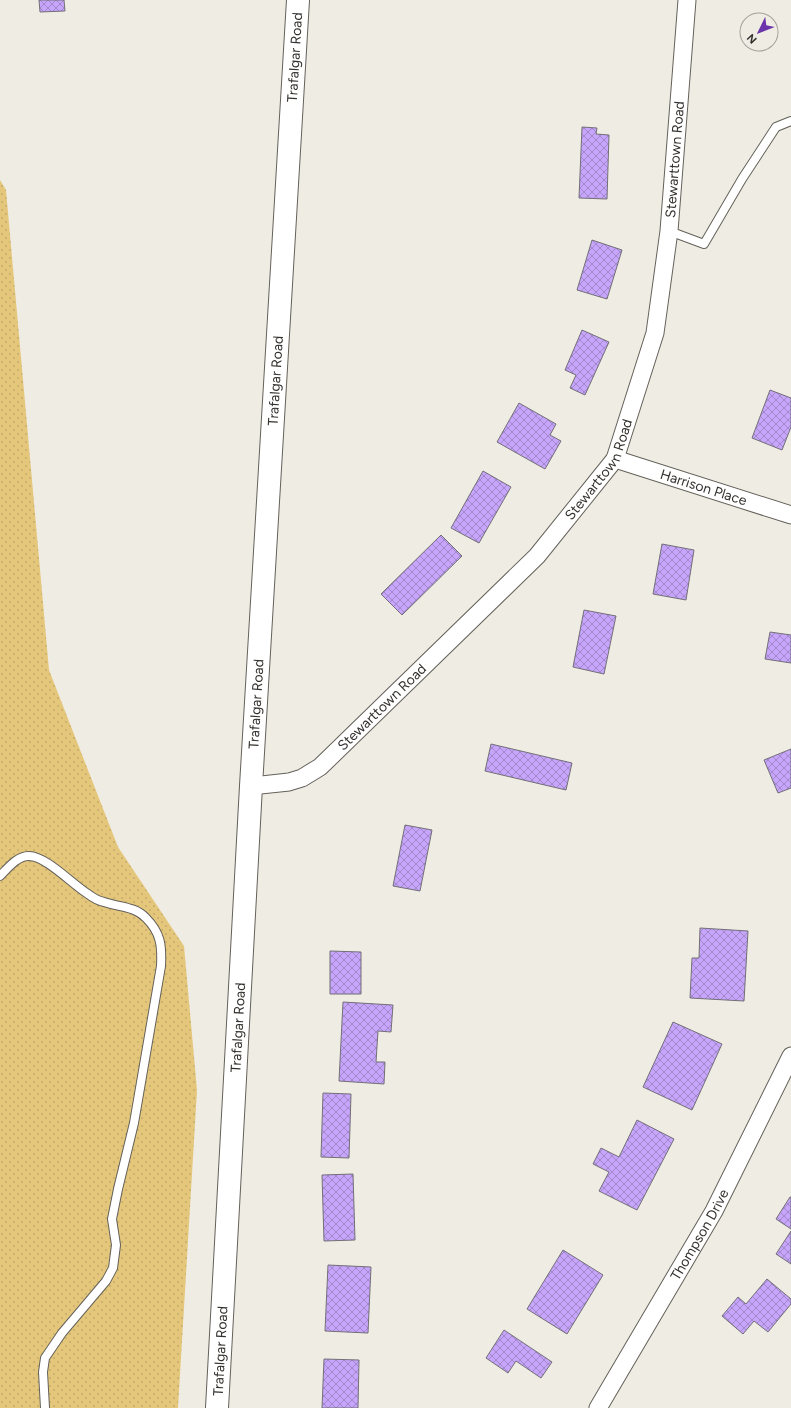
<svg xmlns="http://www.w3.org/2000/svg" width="791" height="1408" viewBox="0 0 791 1408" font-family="Figtree,sans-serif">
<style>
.grass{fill:url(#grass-dots)}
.building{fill:url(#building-cross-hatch);stroke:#726f77}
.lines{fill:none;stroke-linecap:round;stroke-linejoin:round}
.lane-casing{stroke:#64615a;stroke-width:10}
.street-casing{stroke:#64615a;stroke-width:19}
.secondary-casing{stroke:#64615a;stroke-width:24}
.lane{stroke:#fff;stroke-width:8}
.street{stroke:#fff;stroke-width:17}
.secondary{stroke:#fff;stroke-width:22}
.labels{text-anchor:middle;stroke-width:4;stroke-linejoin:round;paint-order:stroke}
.street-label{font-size:14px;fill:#33312e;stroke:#efece3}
</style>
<defs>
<pattern id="grass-dots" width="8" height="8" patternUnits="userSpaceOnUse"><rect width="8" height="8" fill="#e5c77c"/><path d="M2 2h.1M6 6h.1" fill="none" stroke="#c5ab6c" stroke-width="1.8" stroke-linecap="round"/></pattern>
<pattern id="building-cross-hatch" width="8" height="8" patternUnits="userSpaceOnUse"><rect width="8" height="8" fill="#c6a5fa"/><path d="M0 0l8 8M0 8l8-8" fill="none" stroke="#a187cb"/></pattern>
</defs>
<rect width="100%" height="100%" fill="#efece3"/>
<path class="grass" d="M0,180L6,190L49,670L118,847L184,946L197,1090L178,1408H0Z"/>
<g class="building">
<path d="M39,0H64L65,11L40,12Z"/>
<path d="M582,127L597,128L596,134L609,135L607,199L579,198Z"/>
<path d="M592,240L622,250L607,299L577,290Z"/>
<path d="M582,330L609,342L585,395L570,388L576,375L565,370Z"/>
<path d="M770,390L791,398V427L782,450L752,438Z"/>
<path d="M519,403L556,424L550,435L561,441L545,469L497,442Z"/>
<path d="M483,471L511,487L479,543L451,528Z"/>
<path d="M441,535L462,556L402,615L381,594Z"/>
<path d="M662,544L694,550L686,600L653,594Z"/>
<path d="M584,610L616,616L604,674L573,667Z"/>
<path d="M770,632L791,635V663L765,659Z"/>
<path d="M491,744L572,763L566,790L485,771Z"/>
<path d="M791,749V788L778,793L764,760Z"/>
<path d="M405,825L432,830L420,891L393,886Z"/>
<path d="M700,928L748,931L744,1001L690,998L692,958H699Z"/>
<path d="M330,951L361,952V994H330Z"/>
<path d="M343,1002L393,1005L391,1032L378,1031L376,1062H385L384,1084L339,1081Z"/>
<path d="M673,1022L722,1044L692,1110L643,1087Z"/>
<path d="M323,1093L351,1094L349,1158L321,1157Z"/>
<path d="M637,1120L674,1139L637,1210L599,1191L609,1172L593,1164L601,1148L619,1157Z"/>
<path d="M353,1174L355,1240L324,1241L322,1175Z"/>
<path d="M790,1197H791V1229L776,1219Z"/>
<path d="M791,1231V1264L776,1254Z"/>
<path d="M563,1250L603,1275L567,1334L527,1309Z"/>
<path d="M328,1265L371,1267L368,1333L325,1331Z"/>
<path d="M767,1279L791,1299V1304L768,1332L754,1321L743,1334L722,1316L738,1297L746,1304Z"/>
<path d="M504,1330L552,1362L541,1378L516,1361L508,1373L486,1358Z"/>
<path d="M324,1359L359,1360L358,1408H322Z"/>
</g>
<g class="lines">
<defs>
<g id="lane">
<path d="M669,231L704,244L742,179L776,127L791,121"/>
<path d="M0,876C8,868 17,856 29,856C46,856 73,885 88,894C92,897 99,901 104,902C118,907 135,906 146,918C161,933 162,946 161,966L134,1123L118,1189L112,1219L116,1245L113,1268L106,1281L62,1333L45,1358L43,1372L45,1408"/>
</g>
<g id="street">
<path id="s1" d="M615,459L791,515"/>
<path id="s2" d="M251,786L289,782L302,778L320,767L537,556L615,459L655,333L669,231L687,0"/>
<path id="s3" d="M598,1408L714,1211L791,1056"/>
</g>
<g id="secondary">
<path id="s4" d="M217,1408L251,786L298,0"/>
</g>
</defs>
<use href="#lane" class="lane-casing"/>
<use href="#street" class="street-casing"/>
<use href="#secondary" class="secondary-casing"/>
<use href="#lane" class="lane"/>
<use href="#street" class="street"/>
<use href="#secondary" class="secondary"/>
</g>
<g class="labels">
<g class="street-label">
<text dy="5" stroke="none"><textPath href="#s4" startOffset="1353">Trafalgar Road</textPath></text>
<text dy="5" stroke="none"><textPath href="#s2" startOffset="807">Stewarttown Road</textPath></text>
<text dy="5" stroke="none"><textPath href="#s4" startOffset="1029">Trafalgar Road</textPath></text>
<text dy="5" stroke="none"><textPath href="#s2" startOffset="483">Stewarttown Road</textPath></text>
<text dy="5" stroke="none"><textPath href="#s1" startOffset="93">Harrison Place</textPath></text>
<text dy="5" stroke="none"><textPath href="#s4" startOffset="705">Trafalgar Road</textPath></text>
<text dy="5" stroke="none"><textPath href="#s2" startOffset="159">Stewarttown Road</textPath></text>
<text dy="5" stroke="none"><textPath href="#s4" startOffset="381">Trafalgar Road</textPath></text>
<text dy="5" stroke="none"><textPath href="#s3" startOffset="201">Thompson Drive</textPath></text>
<text dy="5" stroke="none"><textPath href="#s4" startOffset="57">Trafalgar Road</textPath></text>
</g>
</g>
<g transform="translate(759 32) rotate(227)"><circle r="19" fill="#efece3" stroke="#a4a19b"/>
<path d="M0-3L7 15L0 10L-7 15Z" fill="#6b34aa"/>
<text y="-6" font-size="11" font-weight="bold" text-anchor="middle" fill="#33312e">N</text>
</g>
</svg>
